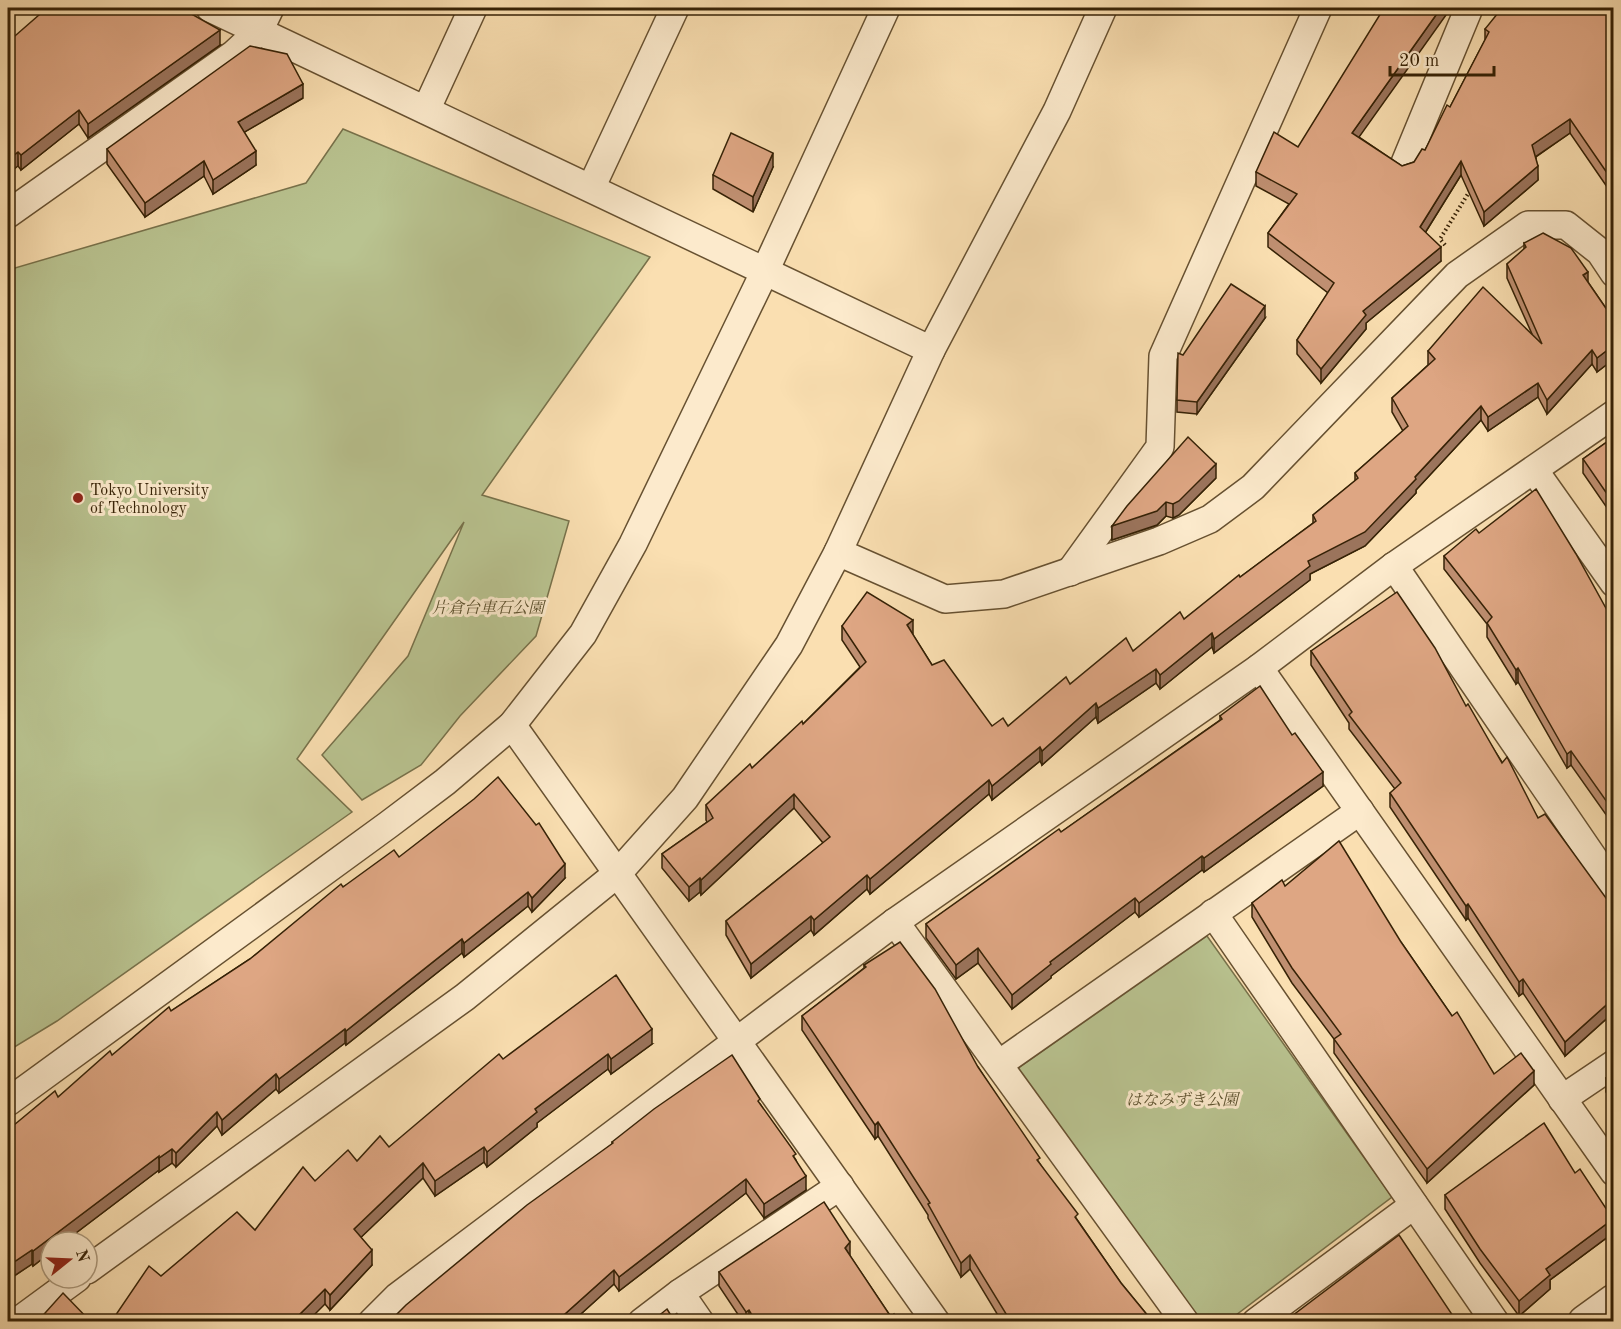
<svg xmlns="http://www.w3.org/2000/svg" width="1621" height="1329" viewBox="0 0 1621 1329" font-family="'Old Standard TT','Noto Serif JP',serif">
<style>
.green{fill:#b9c390;stroke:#78724b;stroke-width:1.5}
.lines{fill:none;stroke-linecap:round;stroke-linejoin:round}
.minor-casing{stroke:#675131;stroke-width:30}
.tertiary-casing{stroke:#675131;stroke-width:36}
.path{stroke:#362206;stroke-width:4;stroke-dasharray:1.5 3;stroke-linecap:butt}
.minor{stroke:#fceacc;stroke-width:27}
.tertiary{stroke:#fceacc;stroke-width:33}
.wall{fill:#bf8f71;stroke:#362206;stroke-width:1.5}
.shaded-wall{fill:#9b745c;stroke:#362206;stroke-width:1.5}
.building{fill:#dea683;stroke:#362206;stroke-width:1.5}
.poi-dot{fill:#8f2418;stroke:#fceacc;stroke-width:2}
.labels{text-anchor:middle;stroke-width:6;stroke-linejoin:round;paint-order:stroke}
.poi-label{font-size:16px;fill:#362206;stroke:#fceacc;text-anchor:start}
.park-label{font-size:16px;font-style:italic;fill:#5d522f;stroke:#fceacc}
</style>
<rect width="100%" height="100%" fill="#fadfb1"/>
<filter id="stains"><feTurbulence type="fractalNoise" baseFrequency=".00333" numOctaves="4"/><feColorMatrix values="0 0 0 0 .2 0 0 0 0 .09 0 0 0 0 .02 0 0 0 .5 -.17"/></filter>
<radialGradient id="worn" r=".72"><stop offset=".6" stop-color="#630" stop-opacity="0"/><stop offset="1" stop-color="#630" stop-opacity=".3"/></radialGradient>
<g class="green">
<path d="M343,129L650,257L482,495L569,521L536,636L460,716L421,765L362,800L322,755L408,656L464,522L297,759L352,812L57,1021L8,1051V270L306,183Z"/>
<path d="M1207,936L1392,1197L1228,1321H1199L1017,1069Z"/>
</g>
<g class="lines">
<defs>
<g id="minor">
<path d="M210,8L931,350"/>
<path d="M426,110L473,8"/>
<path d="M1405,163L1469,8"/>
<path d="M591,188L675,8"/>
<path d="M8,214L234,54L259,31L270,8"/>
<path d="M1534,470L1614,583"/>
<path d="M838,552L945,599L1004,594L1159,541L1210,519L1253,487L1457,275L1528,225H1566L1600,252L1614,273"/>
<path d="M1394,566L1614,888"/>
<path d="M1070,572L1160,447L1163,356L1318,8"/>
<path d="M1259,668L1614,1172"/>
<path d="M512,725L936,1322"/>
<path d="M1213,913L1495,1322"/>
<path d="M895,922L1185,1322"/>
<path d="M999,1064L1360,811"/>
<path d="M1562,1099L1614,1064"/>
<path d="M8,1102L388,825L445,782L512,725L583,634L633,544L765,271L886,8"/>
<path d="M87,1270L465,997L618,873L685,798L789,645L838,552L931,350L1057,111L1103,8"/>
<path d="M680,1293L700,1322"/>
<path d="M17,1322L77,1278"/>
<path d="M372,1322L397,1297L895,922L1259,668L1394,566L1614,414"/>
<path d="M642,1322L680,1293L840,1186"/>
<path d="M1256,1322L1414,1205"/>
</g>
<path id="tertiary" d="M1585,1322L1614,1301"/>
</defs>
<use href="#minor" class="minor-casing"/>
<use href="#tertiary" class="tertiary-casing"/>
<path class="path" d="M1445,245L1440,239L1471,189"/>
<use href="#minor" class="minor"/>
<use href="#tertiary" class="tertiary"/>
</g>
<g class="wall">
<path d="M1614,8V197L1570,133L1536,157L1538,180L1484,226L1461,175L1425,233L1441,261L1366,323V329L1321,383L1297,354V340L1328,293L1268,247V233L1289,204L1256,186V172L1298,147L1359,137L1402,166L1414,162L1425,150L1450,107L1485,40V29L1520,9Z"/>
<path d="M8,42L220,45L88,138L79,124L21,170L18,166Z"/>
<path d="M303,98L244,132L256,165L213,194L204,176L145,217L107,164V149Z"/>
<path d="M773,167L753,212L713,189V175Z"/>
<path d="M1524,243L1588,282L1614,320V359L1597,372L1592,364L1547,414L1538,397L1488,431L1481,420L1416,490V493L1365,546L1310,574V580L1214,653L1212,647L1160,689L1156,683L1098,723L1096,717L1042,765L1040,761L992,800L989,794L870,894L867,889L814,935L811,930L751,978L726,935V921L823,843L794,808L701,895L700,892L689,901L662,868V854L707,822L706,820V805L752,768L803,724L860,667L842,640V626L913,635L932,665L992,726H1008L1070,684L1133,651L1184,619L1313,523V515L1355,481V473L1403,431L1392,412V398L1428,365V351L1532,334L1507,278V264L1524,250Z"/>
<path d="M1265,318L1197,414L1177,412V400L1183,355Z"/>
<path d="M1614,437V518L1583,473V459Z"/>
<path d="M1216,478L1179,515L1173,518L1166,516L1157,525L1112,540V526Z"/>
<path d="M1479,533L1607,610L1614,612V826L1571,765L1567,768L1518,682L1516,684L1487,637V624L1444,569V556Z"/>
<path d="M1311,651L1466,706L1538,818L1614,909V1012L1565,1056L1523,993L1519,996L1468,918L1466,920L1390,807V793L1395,789L1349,729V723L1311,665Z"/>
<path d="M1220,716L1323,786L1204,872L1202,870L1139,917L1135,912L1051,976V978L1012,1009L978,963L956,979L926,938V924L1061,832L1220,720Z"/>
<path d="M399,857L565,878L532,912L528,906L464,957L462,953L346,1045L345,1043L279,1093L276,1089L222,1135L217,1126L176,1167L172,1163L159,1172V1170L64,1242H51V1252L33,1266L32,1264L8,1280V1130L58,1097L171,1011L250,959L343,887Z"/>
<path d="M1285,886L1401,942L1452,1016L1494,1074L1534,1085L1427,1183L1334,1053V1039L1292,983L1252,917V903Z"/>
<path d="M864,965L978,1067L1040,1164L1078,1221L1121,1283L1153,1322H1002L970,1269L961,1277L928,1218V1215L878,1136L875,1139L802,1030V1016L864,968Z"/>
<path d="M652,1044L611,1074L608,1069L537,1123V1127L487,1167L484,1162L435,1196L423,1178L361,1237L372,1265L330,1310L325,1304L161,1276L255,1230L315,1181L357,1161L389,1147L503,1059Z"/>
<path d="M1614,1073V1102L1606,1092V1078Z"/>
<path d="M760,1104L796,1160L806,1190L764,1218L746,1193L619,1291L614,1284L572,1322H389L612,1144V1142Z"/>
<path d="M1575,1173L1613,1233L1550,1280V1289L1519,1316L1480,1263L1445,1209V1195Z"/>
<path d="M850,1256L891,1317L898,1322H743L719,1286V1272Z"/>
</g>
<g class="shaded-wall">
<path d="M1441,8H1451L1352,147V133Z"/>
<path d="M220,30V45L88,138V124Z"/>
<path d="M303,84V98L238,136V122Z"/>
<path d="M79,110V124L21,170V155Z"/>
<path d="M1570,119V133L1532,159V145Z"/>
<path d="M256,151V165L213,194V180Z"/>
<path d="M18,152V166L8,174V160Z"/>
<path d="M773,153V167L753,212V197Z"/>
<path d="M204,161V176L145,217V203Z"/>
<path d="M1461,161V175L1420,241V227Z"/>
<path d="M1538,166V180L1484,226V212Z"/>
<path d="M1441,247V261L1366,323V329L1321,383V369L1363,311Z"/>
<path d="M1588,272V286L1583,275Z"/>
<path d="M1265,306V318L1197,414V402Z"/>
<path d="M1614,345V359L1597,372V358Z"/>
<path d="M1592,350V364L1547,414V400Z"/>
<path d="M1538,383V397L1488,431V417Z"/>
<path d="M1481,406V420L1416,490V493L1365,546L1310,574V580L1214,653V639L1308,561L1415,477Z"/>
<path d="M1216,464V478L1179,515L1173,518V504Z"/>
<path d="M1166,502V516L1157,525L1112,540V526Z"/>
<path d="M913,620V635L907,625Z"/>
<path d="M1212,633V647L1160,689V675Z"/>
<path d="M1518,668V682L1516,684V670Z"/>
<path d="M1156,669V683L1098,723V708Z"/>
<path d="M1096,703V717L1042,765V751Z"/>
<path d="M1040,747V761L992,800V786Z"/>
<path d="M1571,751V765L1567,768V754Z"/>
<path d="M1323,772V786L1204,872V858Z"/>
<path d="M989,780V794L870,894V879Z"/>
<path d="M794,794V808L701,895V880Z"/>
<path d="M1202,856V870L1139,917V903Z"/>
<path d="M565,864V878L532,912V898Z"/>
<path d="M867,875V889L814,935V920Z"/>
<path d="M700,878V892L689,901V887Z"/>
<path d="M528,892V906L464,957V943Z"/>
<path d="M1135,898V912L1051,976V978L1012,1009V995L1050,962Z"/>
<path d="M1468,904V918L1466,920V906Z"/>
<path d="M811,916V930L751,978V964Z"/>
<path d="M462,939V953L346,1045V1031Z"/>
<path d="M978,948V963L956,979V965Z"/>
<path d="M1523,979V993L1519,996V982Z"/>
<path d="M1614,998V1012L1565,1056V1042Z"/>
<path d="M345,1029V1043L279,1093V1079Z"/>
<path d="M652,1029V1044L611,1074V1059Z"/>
<path d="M608,1054V1069L537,1123V1127L487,1167V1152L535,1109Z"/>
<path d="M1534,1071V1085L1427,1183V1169Z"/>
<path d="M276,1074V1089L222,1135V1120Z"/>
<path d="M217,1112V1126L176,1167V1153Z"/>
<path d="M878,1122V1136L875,1139V1125Z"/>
<path d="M484,1147V1162L435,1196V1181Z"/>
<path d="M172,1149V1163L159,1172V1158Z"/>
<path d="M159,1156V1170L64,1242H51V1252L33,1266V1251Z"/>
<path d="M423,1163V1178L354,1244V1229Z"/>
<path d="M806,1176V1190L764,1218V1204Z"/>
<path d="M746,1179V1193L619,1291V1277Z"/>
<path d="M1613,1219V1233L1550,1280V1289L1519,1316V1301L1546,1269Z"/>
<path d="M850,1242V1256L845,1248Z"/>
<path d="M32,1250V1264L8,1280V1266Z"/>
<path d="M372,1250V1265L330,1310V1295Z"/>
<path d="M970,1255V1269L961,1277V1263Z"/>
<path d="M614,1270V1284L572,1322H556Z"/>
<path d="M325,1289V1304L307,1322H292Z"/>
<path d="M749,1310V1322H746V1312Z"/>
</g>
<g class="building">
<path d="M47,8H181L220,30L88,124L79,110L21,155L18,152L8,160V42Z"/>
<path d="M1384,8H1441L1352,133L1402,166L1414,162L1422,149L1425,150L1447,105L1450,107L1489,32L1485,29L1502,8H1517L1520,9L1521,8H1614V183L1570,119L1532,145L1538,166L1484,212L1461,161L1420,227L1441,247L1363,311L1366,315L1321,369L1297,340L1334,283L1268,233L1297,194L1256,172L1274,132L1298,147Z"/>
<path d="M250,46L287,54L303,84L238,122L256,151L213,180L204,161L145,203L107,149Z"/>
<path d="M731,133L773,153L753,197L713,175Z"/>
<path d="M1543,233L1571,248L1588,272L1583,275L1614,320V345L1597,358L1592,350L1547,400L1538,383L1488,417L1481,406L1415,477L1416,479L1365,532L1308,561L1310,566L1214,639L1212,633L1160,675L1156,669L1098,708L1096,703L1042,751L1040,747L992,786L989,780L870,879L867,875L814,920L811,916L751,964L726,921L830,837L794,794L701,880L700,878L689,887L662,854L713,818L706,805L750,764L752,768L802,721L803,724L866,662L842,626L867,592L913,620L907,625L932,665L944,660L992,726L1003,718L1008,726L1066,677L1070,684L1126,638L1133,651L1180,612L1184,619L1239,575L1240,577L1316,521L1313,515L1358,478L1355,473L1408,426L1392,398L1435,359L1428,351L1483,287L1542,344L1507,264L1526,247L1524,243Z"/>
<path d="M1231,284L1265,306L1197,402L1177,400L1178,353L1183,355Z"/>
<path d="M1188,437L1216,464L1179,501L1173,504L1166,502L1157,511L1112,526L1127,506Z"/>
<path d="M1614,437V504L1583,459Z"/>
<path d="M1536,489L1576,554L1607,610L1610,607L1614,612V812L1571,751L1567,754L1518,668L1516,670L1487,623L1492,617L1444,556L1476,529L1479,533Z"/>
<path d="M1397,592L1435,648L1466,706L1468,704L1502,763L1507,757L1538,818L1545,814L1614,909V998L1565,1042L1523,979L1519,982L1468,904L1466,906L1390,793L1401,783L1349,715L1352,712L1311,651Z"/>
<path d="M1260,686L1292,735L1295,733L1323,772L1204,858L1202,856L1139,903L1135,898L1050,962L1051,964L1012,995L978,948L956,965L926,924L1059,829L1061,832L1222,719L1220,716Z"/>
<path d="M498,777L536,825L539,823L565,864L532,898L528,892L464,943L462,939L346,1031L345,1029L279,1079L276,1074L222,1120L217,1112L176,1153L172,1149L159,1158V1156L33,1251L32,1250L8,1266V1130L55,1091L58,1097L110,1051L112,1055L169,1007L171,1011L250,959L341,884L343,887L394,850L399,857L474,799Z"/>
<path d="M1339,841L1401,942L1452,1016L1457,1012L1494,1074L1521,1053L1534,1071L1427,1169L1334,1039L1341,1034L1292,968L1252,903L1282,880L1285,886Z"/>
<path d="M900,942L935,989L978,1067L1040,1158L1037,1160L1078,1214L1075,1217L1121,1283L1153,1322H1011L970,1255L961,1263L928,1204L930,1203L878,1122L875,1125L802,1016L866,967L864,965Z"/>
<path d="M616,975L652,1029L611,1059L608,1054L535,1109L537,1112L487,1152L484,1147L435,1181L423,1163L354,1229L372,1250L330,1295L325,1289L292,1322H111L149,1266L161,1276L237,1212L255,1230L303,1167L315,1181L348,1150L357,1161L380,1136L389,1147L499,1054L503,1059Z"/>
<path d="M732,1055L760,1099L758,1101L796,1154L793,1156L806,1176L764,1204L746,1179L619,1277L614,1270L556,1322H389L406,1305L527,1205L613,1143L612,1142L654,1109Z"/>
<path d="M1614,1073V1088L1606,1078Z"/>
<path d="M1544,1123L1575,1173L1580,1169L1613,1219L1546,1269L1550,1275L1519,1301L1480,1249L1445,1195Z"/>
<path d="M824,1202L850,1242L845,1248L891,1317L894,1314L898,1322H756L749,1310L746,1312L719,1272Z"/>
<path d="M1399,1235L1457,1322H1284Z"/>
<path d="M63,1293L91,1322H37Z"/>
<path d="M667,1309L675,1322H651Z"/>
</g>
<circle class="poi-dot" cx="78" cy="498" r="6"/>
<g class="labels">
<g class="poi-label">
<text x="90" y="495">Tokyo University<tspan x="90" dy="18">of Technology</tspan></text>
</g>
<g class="park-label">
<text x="488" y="613">片倉台車石公園</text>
<text x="1182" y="1105">はなみずき公園</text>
</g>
</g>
<rect width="1621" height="1329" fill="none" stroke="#fadfb1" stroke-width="30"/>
<rect x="9" y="9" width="1603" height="1311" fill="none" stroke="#362206" stroke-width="3"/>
<rect x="15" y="15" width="1591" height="1299" fill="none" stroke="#362206" stroke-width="1.5"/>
<g transform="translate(69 1260) rotate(72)"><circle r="28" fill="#fceacc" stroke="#ad9a7d" stroke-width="1.5"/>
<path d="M0-4.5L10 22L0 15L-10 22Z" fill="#8f2418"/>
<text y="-9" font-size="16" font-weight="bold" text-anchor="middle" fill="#362206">N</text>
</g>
<path d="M1390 66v9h104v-9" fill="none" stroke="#362206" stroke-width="3"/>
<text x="1399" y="66" font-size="18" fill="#362206" stroke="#fceacc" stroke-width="4.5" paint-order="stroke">20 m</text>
<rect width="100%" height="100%" filter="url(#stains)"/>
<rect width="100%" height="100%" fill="url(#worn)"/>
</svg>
